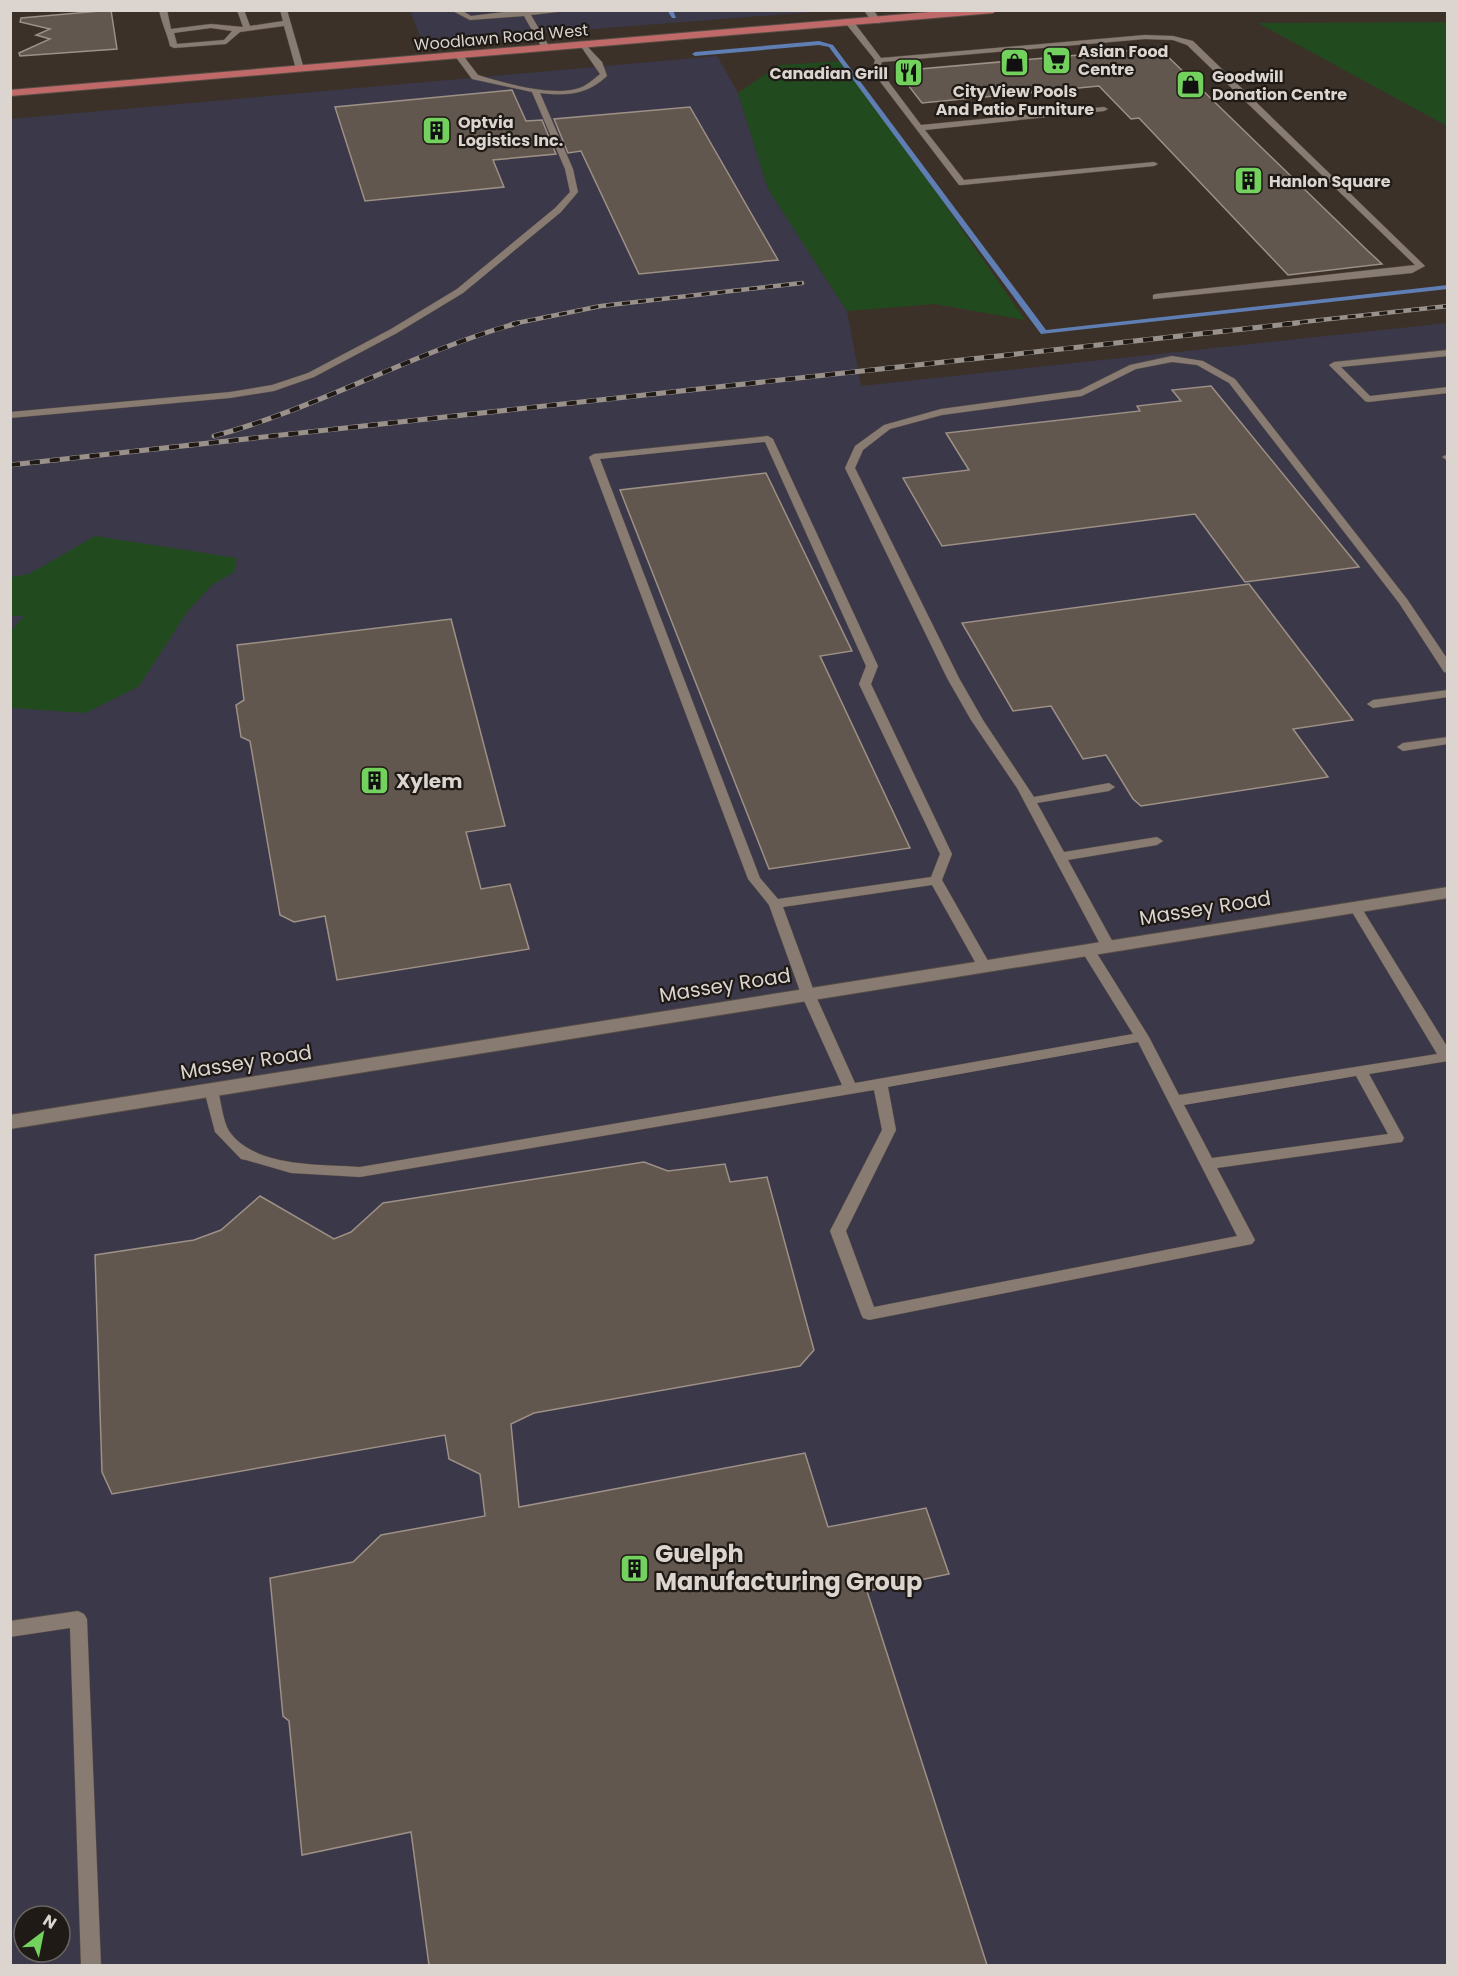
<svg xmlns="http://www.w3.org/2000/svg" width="1458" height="1976" viewBox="0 0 1458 1976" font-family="Poppins,sans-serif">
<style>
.industrial{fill:#3b3849;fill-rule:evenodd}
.green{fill:#224a1f}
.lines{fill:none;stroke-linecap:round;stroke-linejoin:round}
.stream{fill:#5e7eb4;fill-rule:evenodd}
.building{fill:#62574e;stroke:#9d9086;stroke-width:1.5}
.lane-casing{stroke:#564d46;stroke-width:1}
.street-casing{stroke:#564d46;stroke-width:2}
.primary-casing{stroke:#564d46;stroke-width:2}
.lane{fill:#887b72;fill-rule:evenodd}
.street{fill:#887b72;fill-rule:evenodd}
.primary{fill:#bf6a68;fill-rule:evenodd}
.rail-far1-casing{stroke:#99918a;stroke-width:4.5}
.rail-casing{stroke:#99918a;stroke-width:5}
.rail-far1{stroke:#1f1a16;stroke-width:3;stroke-dasharray:8;stroke-linecap:butt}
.rail{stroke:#1f1a16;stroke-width:4;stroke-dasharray:10;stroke-linecap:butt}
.labels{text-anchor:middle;stroke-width:4.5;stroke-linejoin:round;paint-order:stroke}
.far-street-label{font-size:16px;fill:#dbd4cf;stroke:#1f1a16}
.far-poi-label{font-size:16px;font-weight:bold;fill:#dbd4cf;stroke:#1f1a16;text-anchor:start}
.poi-label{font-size:20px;font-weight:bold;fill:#dbd4cf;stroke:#1f1a16;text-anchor:start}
.street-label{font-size:20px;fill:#dbd4cf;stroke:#1f1a16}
.near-poi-label{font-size:24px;font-weight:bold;fill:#dbd4cf;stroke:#1f1a16;text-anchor:start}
</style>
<rect width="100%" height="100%" fill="#3b3129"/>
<g class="industrial">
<path d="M410,10L826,11L422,42Z"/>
<path d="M717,56L738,93L768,189L847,311L861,386L1447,323V1965L11,1966V119ZM24,1916H60V1952H24Z"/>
</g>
<g class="green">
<path d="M1447,22V126L1258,23Z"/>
<path d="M845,61L1025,320L935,304L847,311L768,189L738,93L779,65Z"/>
<path d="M95,536L237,558L234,572L212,585L187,612L139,686L86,713L11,708V631L24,616H11V577L29,574Z"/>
</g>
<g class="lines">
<g class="stream">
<path d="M667,10H673L676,18H672Z"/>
<path d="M819,41L833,45L1046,330L1448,285V289L1041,334L829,47L819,45L695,56L692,54L695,52Z"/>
</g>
</g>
<g class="building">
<path d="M111,10L117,49L20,56L19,53L50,39L36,35L50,29L20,22L21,18Z"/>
<path d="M1159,48L1368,251L1382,264L1288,275L1139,118L1131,119L1099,86L922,103L897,71Z"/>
<path d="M512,90L526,121L542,120L556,154L493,160L504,187L365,201L335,107Z"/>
<path d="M690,107L778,260L639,274L581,151L568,153L554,119Z"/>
<path d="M1211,386L1359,567L1245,582L1195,514L942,546L903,478L969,470L946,433L1140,411L1137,406L1181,401L1172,390Z"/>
<path d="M766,473L852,651L820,656L910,848L769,869L620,490Z"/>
<path d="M1249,584L1353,720L1293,729L1328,777L1141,806L1133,799L1106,755L1083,759L1051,706L1013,711L962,623Z"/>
<path d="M451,619L505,826L466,832L481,889L510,884L529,949L337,980L325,916L294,922L280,915L250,741L241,737L236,705L244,700L237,645Z"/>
<path d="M644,1162L668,1171L725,1164L730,1182L767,1177L814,1350L800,1366L534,1413L511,1424L519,1507L805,1453L828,1527L926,1508L949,1574L867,1591L987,1965H429L411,1832L302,1855L289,1721L283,1716L270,1578L353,1562L381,1535L485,1516L480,1474L449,1459L445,1435L112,1494L102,1472L95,1255L194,1240L221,1230L260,1196L334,1239L351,1232L383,1203Z"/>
</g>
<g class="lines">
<defs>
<g id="lane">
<path d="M159,10H167L171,29L211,24L243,27L237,10H244L250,26L283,21L280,10H287L304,69L300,71L296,69L284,26L240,32L226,44L174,48L170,46C167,33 162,24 159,10ZM211,28L232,31L224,40L177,44L174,33Z"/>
<path d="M451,10H461L471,16L521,10H575L531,15L550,48L546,50L542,48L524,16L470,20Z"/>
<path d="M847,21H853L881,58L1145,35L1173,36L1193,41L1425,266L1412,273L1153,299V295L1156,294L1415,265L1187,45L1173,40L1145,39L882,62L879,69L921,125L1104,107L1108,109L1104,111L925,130L964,180L1154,162L1158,164L1154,166L962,185H959L872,71L875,60L847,25Z"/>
<path d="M584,43L602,62L607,76C587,95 566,96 540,93L573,169L578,192L561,212L463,293L397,333L314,377L274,391L230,398L10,418V412L230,392L272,385L308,373L391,329L457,289L555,208L570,192L565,169L532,92L472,79L455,56L462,54L478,75C504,83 549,96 576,89C585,87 593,80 600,74L580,45Z"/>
<path d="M1448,350V356L1341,367L1370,396L1448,387V393L1368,402L1365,401L1329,365L1334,362Z"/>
<path d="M1172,356L1203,361L1235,379L1407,599L1448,660V673L1444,672L1399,603L1229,383L1197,365L1172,362L1136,369L1082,396L942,415L890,429L863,450L855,468L959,678L983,720L1034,797L1109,783L1115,787L1109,791L1037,803L1064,852L1157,837L1163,841L1157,845L1068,860L1115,946L1108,950L1101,946L1017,788L971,720L947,678L845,468L855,446L884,425L941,409L1080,390L1130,365Z"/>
<path d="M768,436L773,439L878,666L871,684L952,854L942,880L991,966L989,969H979L932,885L783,907L815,994L855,1083L1133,1034L1081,950L1088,946L1093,947L1149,1037L1179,1095L1437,1054L1349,907L1355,903L1361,907L1448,1048V1061L1369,1074L1404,1138L1402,1142L1217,1168L1255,1240L1252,1244L869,1320L863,1318L861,1314L830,1231L882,1130L874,1090L360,1177L291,1173L246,1160L241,1159L215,1132L204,1090L211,1085L218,1090C221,1102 223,1121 229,1131C255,1168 320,1164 360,1167L842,1085L801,994L769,905L748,879L589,457L594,454ZM765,442L866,666L859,684L940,854L931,877L778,899L760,878L600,459ZM1138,1042L1237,1236L874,1307L846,1231L896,1130L888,1087ZM1356,1076L1388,1134L1212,1158L1184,1105Z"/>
<path d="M1448,454V461L1442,457Z"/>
<path d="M1448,690V697L1373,708L1367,704L1373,700Z"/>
<path d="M1448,737V744L1403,751L1397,747L1403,743Z"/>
<path d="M78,1611L84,1614L87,1619L101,1966H81L70,1628L10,1637V1621Z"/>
</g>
<g id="street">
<path d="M864,10H873L881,21L879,23H873Z"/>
<path d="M1448,887V898L10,1129V1115Z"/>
</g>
<path id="primary" d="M953,10H997L993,13L10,96V90Z"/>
</defs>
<use href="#lane" class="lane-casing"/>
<use href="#street" class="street-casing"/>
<use href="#primary" class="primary-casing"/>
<use href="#lane" class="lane"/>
<use href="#street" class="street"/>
<use href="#primary" class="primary"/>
<defs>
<g id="rail-far1">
<path d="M512,324L601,306L802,283"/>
<path d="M1284,324L1448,306"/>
</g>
<g id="rail">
<path d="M214,436C319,408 413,352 518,323"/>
<path d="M10,465L1298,323"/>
</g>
</defs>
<use href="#rail-far1" class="rail-far1-casing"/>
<use href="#rail" class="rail-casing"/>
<use href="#rail-far1" class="rail-far1"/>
<use href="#rail" class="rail"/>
</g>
<defs>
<symbol id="supermarket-square" viewBox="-11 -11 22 22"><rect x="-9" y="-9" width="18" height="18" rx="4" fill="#73d25d" stroke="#1f1a16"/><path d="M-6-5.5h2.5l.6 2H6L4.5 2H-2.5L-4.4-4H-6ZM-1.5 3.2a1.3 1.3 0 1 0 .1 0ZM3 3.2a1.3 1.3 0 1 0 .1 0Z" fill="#111"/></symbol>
<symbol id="shop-square" viewBox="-11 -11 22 22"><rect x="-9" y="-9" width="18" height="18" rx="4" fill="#73d25d" stroke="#1f1a16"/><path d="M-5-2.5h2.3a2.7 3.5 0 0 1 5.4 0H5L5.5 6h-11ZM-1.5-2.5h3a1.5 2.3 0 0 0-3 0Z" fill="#111"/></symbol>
<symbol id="restaurant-square" viewBox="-11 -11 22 22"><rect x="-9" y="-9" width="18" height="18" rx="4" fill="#73d25d" stroke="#1f1a16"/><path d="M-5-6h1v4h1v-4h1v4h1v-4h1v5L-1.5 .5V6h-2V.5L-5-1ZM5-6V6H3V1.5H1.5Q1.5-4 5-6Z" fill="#111"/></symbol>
<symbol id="building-square" viewBox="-11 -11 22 22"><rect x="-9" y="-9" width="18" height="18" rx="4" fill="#73d25d" stroke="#1f1a16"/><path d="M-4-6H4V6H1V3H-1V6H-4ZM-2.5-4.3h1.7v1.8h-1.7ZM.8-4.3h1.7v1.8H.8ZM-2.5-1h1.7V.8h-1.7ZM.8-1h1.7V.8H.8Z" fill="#111"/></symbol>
</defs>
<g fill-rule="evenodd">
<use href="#supermarket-square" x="1040" y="44" width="33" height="33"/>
<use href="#shop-square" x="998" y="46" width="33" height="33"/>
<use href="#restaurant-square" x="892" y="56" width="33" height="33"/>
<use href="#shop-square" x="1174" y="68" width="33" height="33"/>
<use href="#building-square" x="420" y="114" width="33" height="33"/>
<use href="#building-square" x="1232" y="164" width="33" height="33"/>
<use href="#building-square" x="358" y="764" width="33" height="33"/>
<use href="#building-square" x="618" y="1552" width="33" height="33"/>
</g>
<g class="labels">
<g class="far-street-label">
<text transform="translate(501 37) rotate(-5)" y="6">Woodlawn Road West</text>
</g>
<g class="far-poi-label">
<text x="1078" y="57">Asian Food<tspan x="1078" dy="18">Centre</tspan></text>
<text x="888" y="79" text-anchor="end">Canadian Grill</text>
<text x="1212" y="82">Goodwill<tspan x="1212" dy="18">Donation Centre</tspan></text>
<text x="1015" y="97" text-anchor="middle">City View Pools<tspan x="1015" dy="18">And Patio Furniture</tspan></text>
<text x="458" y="128">Optvia<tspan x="458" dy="18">Logistics Inc.</tspan></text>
<text x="1269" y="187">Hanlon Square</text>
</g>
<g class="poi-label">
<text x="396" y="788">Xylem</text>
</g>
<g class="street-label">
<text transform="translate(1205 908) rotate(-9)" y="7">Massey Road</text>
<text transform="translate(725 985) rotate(-9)" y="7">Massey Road</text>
<text transform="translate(246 1062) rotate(-9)" y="7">Massey Road</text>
</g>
<g class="near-poi-label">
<text x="655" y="1562">Guelph<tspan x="655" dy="28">Manufacturing Group</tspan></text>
</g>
</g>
<rect width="1458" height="1976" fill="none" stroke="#dbd4cf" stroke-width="24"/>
<g transform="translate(42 1934) rotate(32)"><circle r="28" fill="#1f1a16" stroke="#6a6460" stroke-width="1.5"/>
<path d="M0-4.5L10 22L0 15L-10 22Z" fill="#73d25d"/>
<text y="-9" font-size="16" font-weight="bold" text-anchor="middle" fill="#dbd4cf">N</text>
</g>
</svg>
